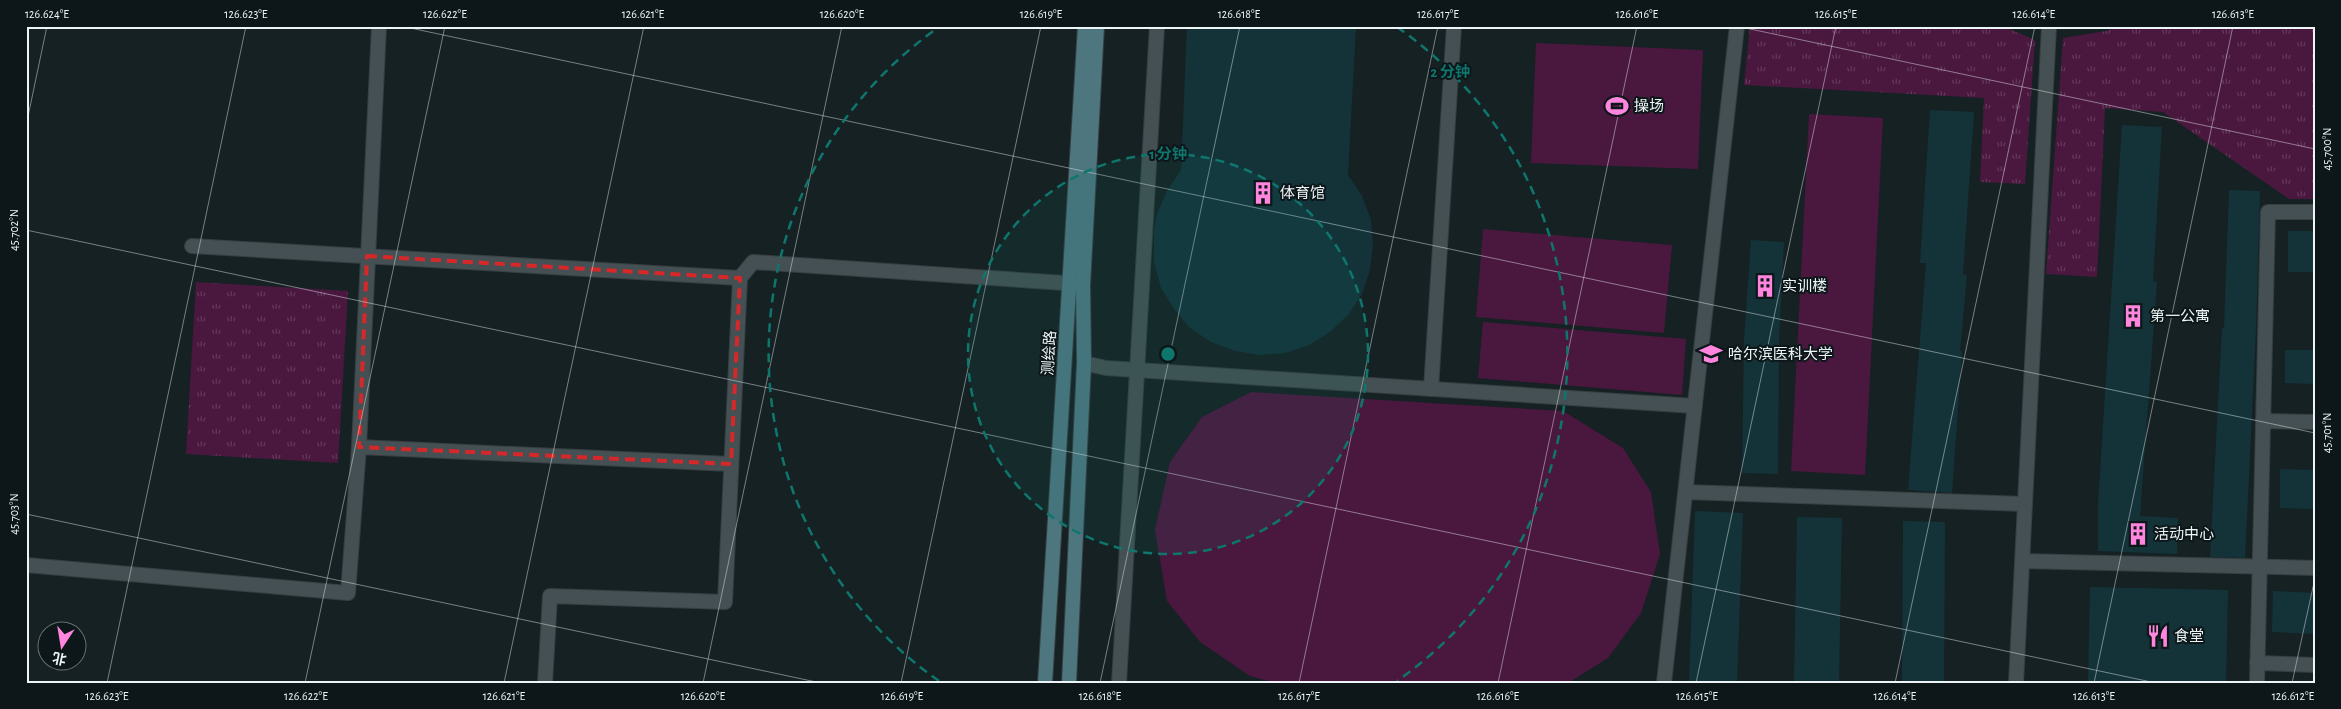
<svg xmlns="http://www.w3.org/2000/svg" width="2341" height="709" viewBox="0 0 2341 709" font-family="'Alegreya Sans','Noto Sans SC',sans-serif">
<style>
.grass{fill:url(#grass-tufts)}
.pitch{fill:#4a173e}
.building{fill:#133339}
.lines{fill:none;stroke-linecap:round;stroke-linejoin:round}
.minor-casing{stroke:#373e40;stroke-width:16}
.secondary-casing{stroke:#373e40;stroke-width:16}
.minor{stroke:#445053;stroke-width:14}
.secondary{stroke:#4d767f;stroke-width:14}
.marked{fill:none;stroke:#d62828;stroke-width:4;stroke-dasharray:10 6;stroke-linejoin:round}
.ticks{fill:none;stroke:#eef5f7;stroke-width:1;stroke-opacity:0.45}
.ring{fill:none;stroke:#0f766e;stroke-width:2.5;stroke-dasharray:9 6}
.labels{text-anchor:middle;stroke-width:4;stroke-linejoin:round;paint-order:stroke}
.poi-label{font-size:15px;fill:#eef5f7;stroke:#0d171a;text-anchor:start}
.street-label{font-size:15px;fill:#eef5f7;stroke:#0d171a}
.centre{fill:#0f766e;stroke:#0d171a;stroke-width:2.5}
.ring-label{font-size:15px;text-anchor:middle;font-weight:bold;fill:#0f766e;stroke:#0d171a;stroke-width:4;stroke-linejoin:round;paint-order:stroke}
.neatline{fill:none;stroke:#eef5f7;stroke-width:2}
.ticks-label{font-size:12px;text-anchor:middle;fill:#eef5f7}
</style>
<defs>
<pattern id="grass-tufts" width="24" height="20" patternUnits="userSpaceOnUse" patternTransform="scale(1.25)"><rect width="24" height="20" fill="#4a173e"/><path d="M3 7l-1-3M5 7V3M7 7l1-3M15 17l-1-3M17 17v-4M19 17l1-3" fill="none" stroke="#64395b"/></pattern>
</defs>
<rect width="100%" height="100%" fill="#162123"/>
<g class="grass">
<path d="M1750,26H2002L2035,40L2025,184L1980,182L1984,98L1744,85Z"/>
<path d="M2122,26H2315V199H2289L2163,112L2105,108L2097,277L2046,274L2063,38L2106,31Z"/>
<path d="M196,282L348,291L338,463L186,454Z"/>
</g>
<g class="pitch">
<path d="M1536,43L1703,50L1698,169L1531,163Z"/>
<path d="M1809,114L1883,118L1865,475L1791,471Z"/>
<path d="M1483,229L1672,245L1664,333L1476,317Z"/>
<path d="M1483,322L1686,339L1682,395L1478,378Z"/>
<path d="M1251,392L1563,411L1623,448L1651,492L1660,554L1641,613L1608,658L1568,683H1276L1250,676L1200,642L1167,601L1155,530L1170,462L1202,417Z"/>
</g>
<g class="building">
<path d="M1187,26H1356L1348,175L1362,196L1371,220L1373,245L1370,270L1362,294L1348,315L1330,332L1309,345L1285,353L1260,355L1235,351L1211,342L1190,328L1174,309L1161,288L1154,263V230L1157,214L1167,191L1181,170Z"/>
<path d="M1930,110L1974,112L1963,274L1967,275L1960,351H1962L1952,493L1908,490L1926,263H1920Z"/>
<path d="M2122,125L2162,127L2153,281L2157,282L2140,516L2178,518L2177,554L2098,551V505Z"/>
<path d="M2229,190L2260,191L2256,330L2245,558L2210,557L2222,328H2224Z"/>
<rect x="2288" y="231" width="27" height="41"/>
<path d="M1751,240L1784,242L1779,342L1778,474L1742,473L1744,341Z"/>
<path d="M2285,350H2315V384L2285,383Z"/>
<path d="M2280,469L2315,470V509L2280,508Z"/>
<path d="M1695,511L1743,513L1737,683H1689Z"/>
<path d="M1797,517L1842,518L1839,683H1794Z"/>
<path d="M1903,521L1945,522L1944,683H1902Z"/>
<path d="M2090,587L2228,590L2226,683H2088Z"/>
<path d="M2273,591L2315,593V634L2272,632Z"/>
</g>
<g class="lines">
<defs>
<g id="minor">
<path d="M192,246L740,278L753,262L1080,284"/>
<path d="M1084,363L1106,368L1695,406"/>
<path d="M1431,389L1454,26"/>
<path d="M2263,421L2315,422"/>
<path d="M359,447L379,26"/>
<path d="M1686,492L2025,504"/>
<path d="M2022,561L2315,568"/>
<path d="M26,565L348,593L359,447L731,464"/>
<path d="M2257,663L2315,665"/>
<path d="M545,683L550,596L725,602L740,278"/>
<path d="M1119,683L1157,26"/>
<path d="M1664,683L1737,26"/>
<path d="M2016,683L2049,26"/>
<path d="M2257,683L2268,212H2315"/>
</g>
<g id="secondary">
<path d="M1045,683L1085,26"/>
<path d="M1069,683L1084,363L1083,285L1097,26"/>
</g>
</defs>
<use href="#minor" class="minor-casing"/>
<use href="#secondary" class="secondary-casing"/>
<use href="#minor" class="minor"/>
<use href="#secondary" class="secondary"/>
</g>
<path class="marked" d="M367,256L740,278L731,464L359,447Z"/>
<path class="ticks" d="M401,26L2315,433M1736,26L2315,149M26,126L47,26M26,230L2156,683M26,514L821,683M107,683L246,26M305,683L445,26M504,683L644,26M703,683L842,26M901,683L1041,26M1100,683L1240,26M1299,683L1438,26M1498,683L1637,26M1696,683L1836,26M1895,683L2035,26M2094,683L2233,26M2292,683L2315,578"/>
<circle cx="1168" cy="354" r="200" fill="#0f766e" fill-opacity=".12"/>
<g class="ring">
<circle cx="1168" cy="354" r="200"/>
<path d="M939 681A399 399 0 0 1 939 27M1397 27A399 399 0 0 1 1397 681"/>
</g>
<defs>
<symbol id="stadium-bare" viewBox="-9 -9 18 18"><path d="M0-5a6.5 5 0 1 0 0 10a6.5 5 0 1 0 0-10ZM-3.5-1.8h7v3.6h-7Z" fill="#ff85df" stroke="#0d171a" stroke-width="2.5" paint-order="stroke"/></symbol>
<symbol id="building-bare" viewBox="-9 -9 18 18"><path d="M-4-6H4V6H1V3H-1V6H-4ZM-2.5-4.3h1.7v1.8h-1.7ZM.8-4.3h1.7v1.8H.8ZM-2.5-1h1.7V.8h-1.7ZM.8-1h1.7V.8H.8Z" fill="#ff85df" stroke="#0d171a" stroke-width="2.5" paint-order="stroke"/></symbol>
<symbol id="university-bare" viewBox="-9 -9 18 18"><path d="M0-5L7-2L0 1L-7-2ZM-4 1L0 2.5L4 1V4Q0 6-4 4Z" fill="#ff85df" stroke="#0d171a" stroke-width="2.5" paint-order="stroke"/></symbol>
<symbol id="restaurant-bare" viewBox="-9 -9 18 18"><path d="M-5-6h1v4h1v-4h1v4h1v-4h1v5L-1.5 .5V6h-2V.5L-5-1ZM5-6V6H3V1.5H1.5Q1.5-4 5-6Z" fill="#ff85df" stroke="#0d171a" stroke-width="2.5" paint-order="stroke"/></symbol>
</defs>
<g fill-rule="evenodd">
<use href="#stadium-bare" x="1601" y="90" width="32" height="32"/>
<use href="#building-bare" x="1247" y="177" width="32" height="32"/>
<use href="#building-bare" x="1749" y="270" width="32" height="32"/>
<use href="#building-bare" x="2117" y="300" width="32" height="32"/>
<use href="#university-bare" x="1695" y="338" width="32" height="32"/>
<use href="#building-bare" x="2122" y="518" width="32" height="32"/>
<use href="#restaurant-bare" x="2142" y="620" width="32" height="32"/>
</g>
<g class="labels">
<g class="poi-label">
<text x="1634" y="111">操场</text>
<text x="1280" y="198">体育馆</text>
<text x="1782" y="291">实训楼</text>
<text x="2150" y="321">第一公寓</text>
<text x="1728" y="359">哈尔滨医科大学</text>
<text x="2154" y="539">活动中心</text>
<text x="2174" y="641">食堂</text>
</g>
<g class="street-label">
<text transform="translate(1049 353) rotate(-86)" y="5">测绘路</text>
</g>
</g>
<circle cx="1168" cy="354" r="8" class="centre"/>
<g class="ring-label">
<text x="1450" y="77">2 分钟</text>
<text x="1168" y="159">1 分钟</text>
</g>
<rect width="2341" height="709" fill="none" stroke="#0d171a" stroke-width="55"/>
<g transform="translate(62 646) rotate(192)"><circle r="24" fill="#0d171a" stroke="#677072"/>
<path d="M0-4L9 19L0 12L-9 19Z" fill="#ff85df"/>
<text y="-8" font-size="14" font-weight="bold" text-anchor="middle" fill="#eef5f7">北</text>
</g>
<rect x="28" y="28" width="2286" height="654" class="neatline"/>
<g class="ticks-label">
<text x="47" y="18">126.624°E</text>
<text x="246" y="18">126.623°E</text>
<text x="445" y="18">126.622°E</text>
<text x="643" y="18">126.621°E</text>
<text x="842" y="18">126.620°E</text>
<text x="1041" y="18">126.619°E</text>
<text x="1239" y="18">126.618°E</text>
<text x="1438" y="18">126.617°E</text>
<text x="1637" y="18">126.616°E</text>
<text x="1836" y="18">126.615°E</text>
<text x="2034" y="18">126.614°E</text>
<text x="2233" y="18">126.613°E</text>
<text transform="translate(2327 149) rotate(-90)" y="4">45.700°N</text>
<text transform="translate(14 230) rotate(-90)" y="4">45.702°N</text>
<text transform="translate(2327 433) rotate(-90)" y="4">45.701°N</text>
<text transform="translate(14 514) rotate(-90)" y="4">45.703°N</text>
<text x="107" y="700">126.623°E</text>
<text x="306" y="700">126.622°E</text>
<text x="504" y="700">126.621°E</text>
<text x="703" y="700">126.620°E</text>
<text x="902" y="700">126.619°E</text>
<text x="1100" y="700">126.618°E</text>
<text x="1299" y="700">126.617°E</text>
<text x="1498" y="700">126.616°E</text>
<text x="1697" y="700">126.615°E</text>
<text x="1895" y="700">126.614°E</text>
<text x="2094" y="700">126.613°E</text>
<text x="2293" y="700">126.612°E</text>
</g>
</svg>
